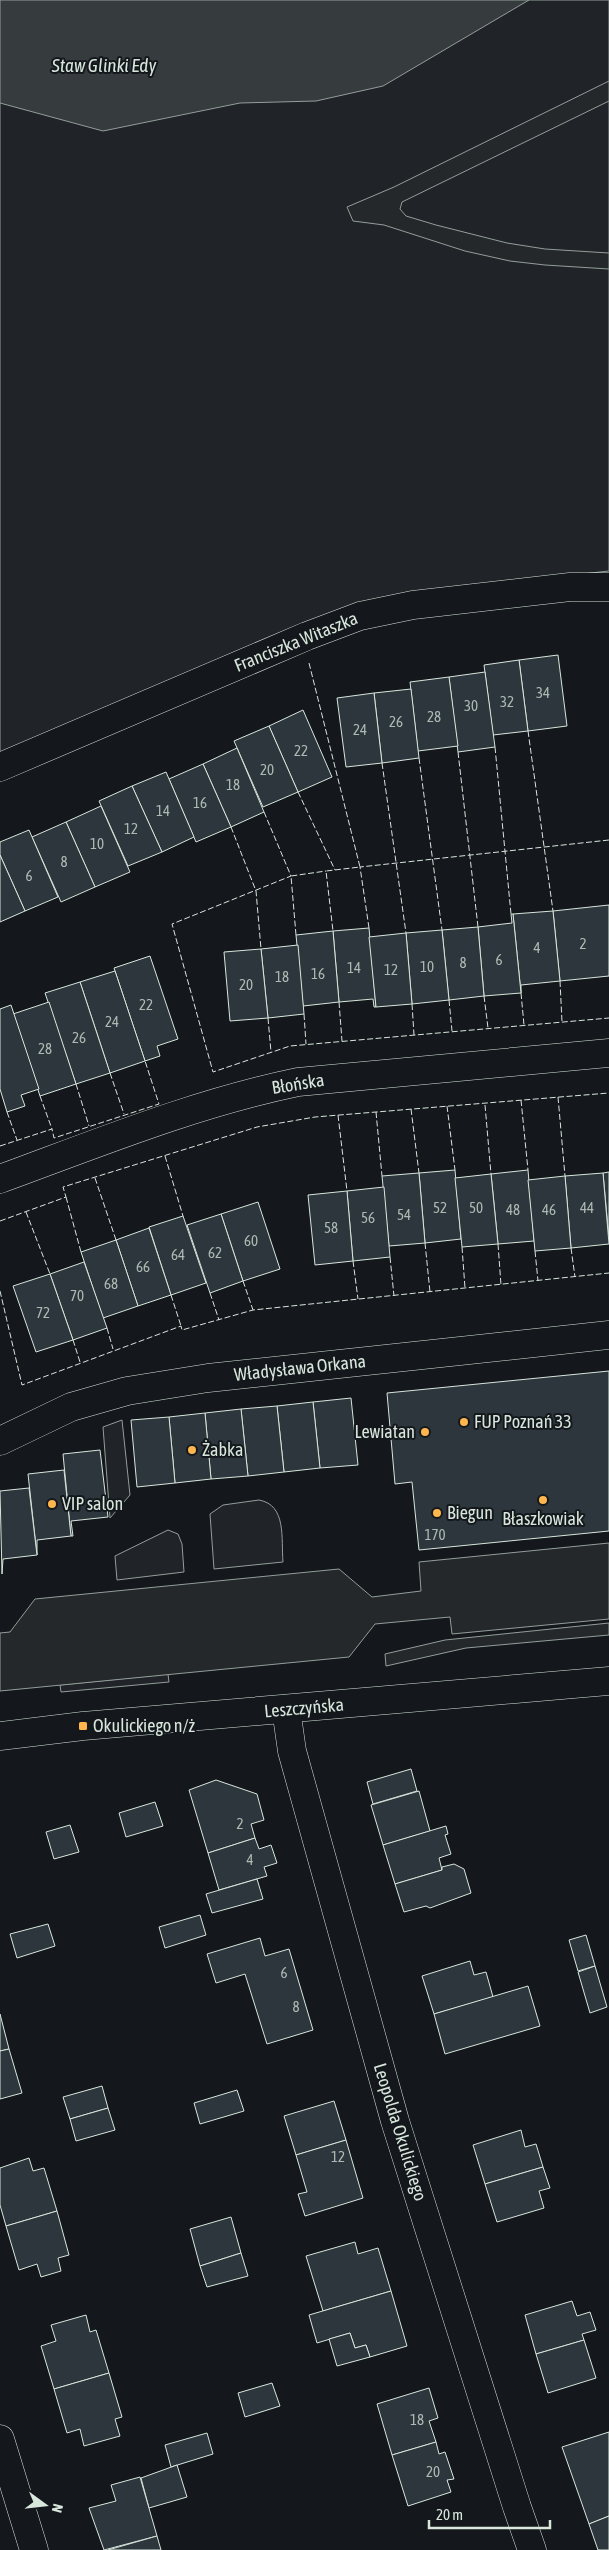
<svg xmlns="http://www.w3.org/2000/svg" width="609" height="2550" viewBox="0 0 609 2550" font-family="'Asap Condensed',sans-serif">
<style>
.green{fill:#202428;stroke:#939e99}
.parking{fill:#24282b;stroke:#939e99}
.water{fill:#363b3e;stroke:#939e99}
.building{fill:#2c363c;stroke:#d8e6dc}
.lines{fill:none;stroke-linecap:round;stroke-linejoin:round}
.minor-casing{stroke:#d8e6dc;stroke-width:29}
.minor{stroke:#14181c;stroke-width:28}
.fence{stroke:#d8e6dc;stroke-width:1;stroke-dasharray:6 2.5;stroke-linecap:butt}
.poi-dot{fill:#ffb74d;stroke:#14181c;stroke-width:2}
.labels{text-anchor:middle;stroke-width:4;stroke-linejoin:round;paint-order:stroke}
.number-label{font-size:15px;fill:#adbab4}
.street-label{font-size:18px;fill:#d8e6dc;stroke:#14181c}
.poi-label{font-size:18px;fill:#d8e6dc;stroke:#14181c;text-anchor:start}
.water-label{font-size:19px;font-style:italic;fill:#d8e6dc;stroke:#14181c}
</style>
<rect width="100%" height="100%" fill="#14181c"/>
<g class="green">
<path d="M0,0H609V571L482,585L0,755Z"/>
<path d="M122,1420L130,1495L110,1518L103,1427Z"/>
<path d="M259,1500C287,1505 281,1539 283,1562L214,1569L210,1514L223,1505Z"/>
<path d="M168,1530L178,1534L182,1544L184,1572L117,1580L115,1556Z"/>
<path d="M168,1674L169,1682L61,1692L60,1685Z"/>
</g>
<g class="parking">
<path d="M609,81V101L402,202L400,209L406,216L436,225L507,243L545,249L609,253V269L545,265L510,261L465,251L384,225L353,221L347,207L394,187Z"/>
<path d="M609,1543V1619L452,1634L450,1617L375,1624L349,1657L0,1691V1633L10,1632L35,1599L339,1569L372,1597L421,1591L419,1562Z"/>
<path d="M609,1623V1635L466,1648L386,1666L385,1654L445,1640Z"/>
</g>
<path class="water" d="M0,0H529L383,86L316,101L240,103L103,131L0,103Z"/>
<g class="building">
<path d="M558,655L567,726L528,731L519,660Z"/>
<path d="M519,660L528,731L493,735L484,665Z"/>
<path d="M485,672L495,747L458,752L449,677Z"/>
<path d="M449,677L458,746L418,751L410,682Z"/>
<path d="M411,689L419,758L382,763L374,693Z"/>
<path d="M374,693L382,763L346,767L337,698Z"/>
<path d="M303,710L332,777L298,792L269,726Z"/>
<path d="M269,726L298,792L263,807L234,741Z"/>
<path d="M237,748L264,812L231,827L203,764Z"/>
<path d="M203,764L231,827L196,842L169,779Z"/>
<path d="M166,772L194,837L162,852L132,786Z"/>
<path d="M132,786L162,852L128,866L99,801Z"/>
<path d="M101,806L130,872L95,887L66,822Z"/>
<path d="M66,822L95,887L61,902L32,837Z"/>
<path d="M29,830L58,897L25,911L0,855V842Z"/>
<path d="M0,855L25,911L0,922Z"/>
<path d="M609,905V976L560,981L553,911Z"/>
<path d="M553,911L560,981L521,985V993L513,914Z"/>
<path d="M511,914H513L521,993L484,996L478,927L512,923Z"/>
<path d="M478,927L484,996L449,1000L442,930Z"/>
<path d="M369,928L376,1007H374L373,999L339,1002L333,931Z"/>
<path d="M442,930L449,1000L412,1004L406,933Z"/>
<path d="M333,931L339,1002L303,1006L296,935Z"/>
<path d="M406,933L412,1004L376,1007L369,937Z"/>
<path d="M298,945L304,1014L268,1018L261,949Z"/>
<path d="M261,949L268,1018L230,1021L224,952Z"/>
<path d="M150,956L178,1039L157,1046L160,1056L145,1061L114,968Z"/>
<path d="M115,971L145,1061L110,1073L80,982Z"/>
<path d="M80,982L110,1073L76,1084L45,993Z"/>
<path d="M49,1002L76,1084L40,1096L13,1014Z"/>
<path d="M11,1005L39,1089L21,1095L25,1106L7,1112L0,1089V1009Z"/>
<path d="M455,1170L461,1239L425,1243L419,1173Z"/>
<path d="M528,1170L534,1241L498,1244L491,1174Z"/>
<path d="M609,1172V1239L603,1173Z"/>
<path d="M419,1173L425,1243L389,1246L382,1176Z"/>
<path d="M603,1173L609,1244L571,1248L565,1176Z"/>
<path d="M491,1174L498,1244L462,1247L455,1178Z"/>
<path d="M565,1176L571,1248L535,1251L528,1180Z"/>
<path d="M384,1187L390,1257L353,1261L347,1191Z"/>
<path d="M347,1191L353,1261L315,1265L308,1195Z"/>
<path d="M258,1202L280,1269L243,1281L221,1214Z"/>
<path d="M221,1214L243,1281L210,1293L187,1225Z"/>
<path d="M183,1216L206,1283L171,1295L149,1227Z"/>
<path d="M149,1228L171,1295L138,1306L116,1240Z"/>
<path d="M116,1240L138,1306L103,1318L81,1252Z"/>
<path d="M84,1262L107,1328L73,1340L50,1274Z"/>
<path d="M50,1274L73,1340L36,1352L13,1286Z"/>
<path d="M609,1371V1531L419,1550L412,1482L395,1484L387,1393Z"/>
<path d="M351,1398L358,1465L320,1468L313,1402Z"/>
<path d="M313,1402L320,1468L284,1472L277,1406Z"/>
<path d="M277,1406L284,1472L248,1476L241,1409Z"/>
<path d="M241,1409L248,1476L211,1479L205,1413Z"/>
<path d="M205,1413L211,1479L175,1483L169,1417Z"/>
<path d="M169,1417L175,1483L137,1487L131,1420Z"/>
<path d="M100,1450L108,1517L71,1521L73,1536H71L63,1454Z"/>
<path d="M64,1470L71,1536L37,1540V1555L28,1474Z"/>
<path d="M29,1488L37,1555L3,1559L2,1574L0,1491Z"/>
<path d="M411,1769L417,1791L373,1804L367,1782Z"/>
<path d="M216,1780L257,1794L264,1820L251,1824L255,1838L208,1853L189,1790Z"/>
<path d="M419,1791L430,1831L383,1845L371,1805Z"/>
<path d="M155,1802L163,1826L126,1837L119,1813Z"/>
<path d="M70,1825L79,1852L54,1859L46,1832Z"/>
<path d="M446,1826L448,1834L445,1835L451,1854L439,1858L442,1870L395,1884L383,1845Z"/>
<path d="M255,1838L259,1849L271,1845L277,1863L264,1867L267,1876L219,1890L208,1853Z"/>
<path d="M454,1864L464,1869L471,1893L430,1908L426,1906L404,1912L395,1884L442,1870V1867Z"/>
<path d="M257,1879L263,1899L212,1913L206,1894Z"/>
<path d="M200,1915L206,1935L165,1948L159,1927Z"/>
<path d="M48,1924L55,1946L17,1958L10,1934Z"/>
<path d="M586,1935L595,1966L578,1971L569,1940Z"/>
<path d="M260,1938L265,1956L289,1949L313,2030L267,2044L245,1974L216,1983L207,1954Z"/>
<path d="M470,1961L474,1975L486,1972L493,1997L434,2014L422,1976Z"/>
<path d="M595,1966L607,2007L590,2013L578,1972Z"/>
<path d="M528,1986L540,2026L445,2054L434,2014Z"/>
<path d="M0,2014L9,2049L0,2051Z"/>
<path d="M9,2049L22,2093L0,2099V2051Z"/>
<path d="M102,2086L108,2108L70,2119L63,2097Z"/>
<path d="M237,2090L244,2111L200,2124L194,2103Z"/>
<path d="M334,2101L346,2140L296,2155L284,2116Z"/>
<path d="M108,2108L115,2130L76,2141L70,2119Z"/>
<path d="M521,2130L525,2147L536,2144L543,2167L485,2184L473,2145Z"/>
<path d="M346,2140L363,2198L305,2216L298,2194L307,2192L296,2155Z"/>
<path d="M29,2158L33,2171L44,2168L57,2211L6,2226L0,2205V2168Z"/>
<path d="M543,2167L550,2188L539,2191L544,2208L497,2222L485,2184Z"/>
<path d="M57,2211L69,2255L58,2258L61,2271L41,2277L37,2264L19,2270L6,2226Z"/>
<path d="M231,2217L241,2253L200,2266L190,2229Z"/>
<path d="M355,2242L358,2254L378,2248L391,2291L323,2311L306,2256Z"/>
<path d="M241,2253L248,2276L207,2287L200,2266Z"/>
<path d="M391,2291L407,2346L370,2357L366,2345L355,2348L350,2333L317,2343L309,2315Z"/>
<path d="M572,2301L577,2316L590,2312L596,2330L582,2334L584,2340L536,2354L525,2315Z"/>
<path d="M86,2315L90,2332L96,2330L109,2373L54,2389L41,2346L56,2341L51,2325Z"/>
<path d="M350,2333L355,2348L366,2345L370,2357L337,2366L329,2339Z"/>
<path d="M584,2340L596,2378L548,2393L536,2354Z"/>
<path d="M109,2373L122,2417L115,2419L120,2436L84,2446L80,2429L67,2433L54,2389Z"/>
<path d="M272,2383L280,2406L245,2417L238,2393Z"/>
<path d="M429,2388L438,2418L429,2421L436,2442L392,2455L377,2404Z"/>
<path d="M609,2432V2516L589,2524L562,2447Z"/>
<path d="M207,2433L213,2454L171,2467L165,2445Z"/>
<path d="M436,2442L439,2454L445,2452L454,2479L447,2480L451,2492L408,2506L392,2455Z"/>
<path d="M177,2465L187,2497L149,2508L141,2478Z"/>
<path d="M140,2477L157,2536L104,2550L89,2508L116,2501L111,2485Z"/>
<path d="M609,2516V2550H598L589,2524Z"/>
<path d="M157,2536L161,2550H108Z"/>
</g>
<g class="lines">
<defs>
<g id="minor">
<path d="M0,767L307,636L360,616L413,605L570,587H609"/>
<path d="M0,1179C98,1143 196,1103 298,1082L609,1053"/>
<path d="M0,1441L71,1407L127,1391L208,1378L609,1335"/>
<path d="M286,1709L292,1751L395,2121L517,2507L532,2550"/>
<path d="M0,1736L83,1726L609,1681"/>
<path d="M0,2439L34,2550"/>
</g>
</defs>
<use href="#minor" class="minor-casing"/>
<use href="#minor" class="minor"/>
<g class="fence">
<path d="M309,663L360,867L326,871L333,931"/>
<path d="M528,731L553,911"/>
<path d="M495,747L511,914"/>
<path d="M458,752L478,927"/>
<path d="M419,758L442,930"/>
<path d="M382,763L406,933"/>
<path d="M298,792L335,870"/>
<path d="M264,812L291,876L172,924L213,1072L290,1046L609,1018"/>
<path d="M231,827L256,891L261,949"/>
<path d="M369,928L360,867L609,840"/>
<path d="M296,935L291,876L326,871"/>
<path d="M560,981L562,1022"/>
<path d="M521,993L524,1025"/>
<path d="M484,996L488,1028"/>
<path d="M449,1000L452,1031"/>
<path d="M339,1002L342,1041"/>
<path d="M412,1004L414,1035"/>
<path d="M304,1014L306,1044"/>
<path d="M268,1018L271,1052"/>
<path d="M110,1073L124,1114"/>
<path d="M76,1084L89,1126"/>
<path d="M40,1096L52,1129"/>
<path d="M558,1097L565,1176"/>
<path d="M521,1100L528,1170"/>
<path d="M485,1105L491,1174"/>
<path d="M447,1106L455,1170"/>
<path d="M411,1109L419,1173"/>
<path d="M7,1112L17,1140"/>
<path d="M376,1112L382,1176"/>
<path d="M338,1115L347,1191"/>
<path d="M0,1146L52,1129L54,1138L159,1104L145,1061"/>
<path d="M165,1156L183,1216"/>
<path d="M95,1178L116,1240"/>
<path d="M66,1197L81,1252"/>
<path d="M26,1212L50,1274"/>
<path d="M0,1221L66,1197L63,1187L257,1127L315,1117L609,1093"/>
<path d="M425,1243L430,1292"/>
<path d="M498,1244L501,1285"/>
<path d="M462,1247L465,1288"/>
<path d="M571,1248L575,1277"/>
<path d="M535,1251L538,1281"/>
<path d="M390,1257L394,1296"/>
<path d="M353,1261L358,1299"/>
<path d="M243,1281L253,1310"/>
<path d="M0,1291L22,1385L181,1326L182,1330L253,1310L609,1273"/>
<path d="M210,1293L219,1320"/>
<path d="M171,1295L181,1326"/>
<path d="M107,1328L113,1349"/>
<path d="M73,1340L80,1362"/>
</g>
</g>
<g class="poi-dot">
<circle cx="464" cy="1422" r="5"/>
<circle cx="425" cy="1432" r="5"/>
<circle cx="192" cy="1450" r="5"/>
<circle cx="543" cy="1500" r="5"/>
<circle cx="52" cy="1504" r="5"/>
<circle cx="437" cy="1513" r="5"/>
<rect x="78" y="1721" width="10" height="10" rx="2.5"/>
</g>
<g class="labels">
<g class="number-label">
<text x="543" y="698">34</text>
<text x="507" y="707">32</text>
<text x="471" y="711">30</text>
<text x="434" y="722">28</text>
<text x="396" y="727">26</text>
<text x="360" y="735">24</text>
<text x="301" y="756">22</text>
<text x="267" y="775">20</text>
<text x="233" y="790">18</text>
<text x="200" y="808">16</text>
<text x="163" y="816">14</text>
<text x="131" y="834">12</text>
<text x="97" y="849">10</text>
<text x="64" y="867">8</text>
<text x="29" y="881">6</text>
<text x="583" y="949">2</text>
<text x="537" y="953">4</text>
<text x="499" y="965">6</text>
<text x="463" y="968">8</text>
<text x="427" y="972">10</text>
<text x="354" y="973">14</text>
<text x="391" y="975">12</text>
<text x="318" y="979">16</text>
<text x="282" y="982">18</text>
<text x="246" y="990">20</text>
<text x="146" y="1010">22</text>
<text x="112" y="1027">24</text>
<text x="79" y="1043">26</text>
<text x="45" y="1054">28</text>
<text x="440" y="1213">52</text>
<text x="476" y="1213">50</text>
<text x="587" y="1213">44</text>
<text x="513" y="1215">48</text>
<text x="549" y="1215">46</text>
<text x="404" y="1220">54</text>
<text x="368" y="1223">56</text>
<text x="331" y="1233">58</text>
<text x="251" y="1246">60</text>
<text x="215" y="1258">62</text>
<text x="178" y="1260">64</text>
<text x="143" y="1272">66</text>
<text x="111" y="1289">68</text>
<text x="77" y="1301">70</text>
<text x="43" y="1318">72</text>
<text x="435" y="1540">170</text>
<text x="240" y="1829">2</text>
<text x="250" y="1865">4</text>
<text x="284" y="1978">6</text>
<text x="296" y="2012">8</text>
<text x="338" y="2162">12</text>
<text x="417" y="2425">18</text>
<text x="433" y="2477">20</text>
</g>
<g class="street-label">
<text transform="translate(296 642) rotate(-22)" y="6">Franciszka Witaszka</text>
<text transform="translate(298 1084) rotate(-9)" y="6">Błońska</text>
<text transform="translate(300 1368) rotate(-6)" y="6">Władysława Orkana</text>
<text transform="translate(304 1708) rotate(-5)" y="6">Leszczyńska</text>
<text transform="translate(400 2132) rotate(73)" y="6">Leopolda Okulickiego</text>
</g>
<g class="poi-label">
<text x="474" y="1428">FUP Poznań 33</text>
<text x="415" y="1438" text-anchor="end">Lewiatan</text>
<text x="202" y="1456">Żabka</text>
<text x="62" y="1510">VIP salon</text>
<text x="447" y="1519">Biegun</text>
<text x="543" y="1525" text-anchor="middle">Błaszkowiak</text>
<text x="93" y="1732">Okulickiego n/ż</text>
</g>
<g class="water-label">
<text x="104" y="72">Staw Glinki Edy</text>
</g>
</g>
<g transform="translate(45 2505) rotate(105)" stroke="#14181c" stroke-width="4" paint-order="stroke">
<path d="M0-4L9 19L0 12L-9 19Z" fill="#d8e6dc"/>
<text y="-8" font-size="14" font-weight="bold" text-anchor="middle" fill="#d8e6dc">N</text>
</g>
<path d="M429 2520v8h121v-8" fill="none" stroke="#d8e6dc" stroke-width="2.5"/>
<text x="436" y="2520" font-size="15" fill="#d8e6dc" stroke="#14181c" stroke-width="4" paint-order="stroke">20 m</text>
</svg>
